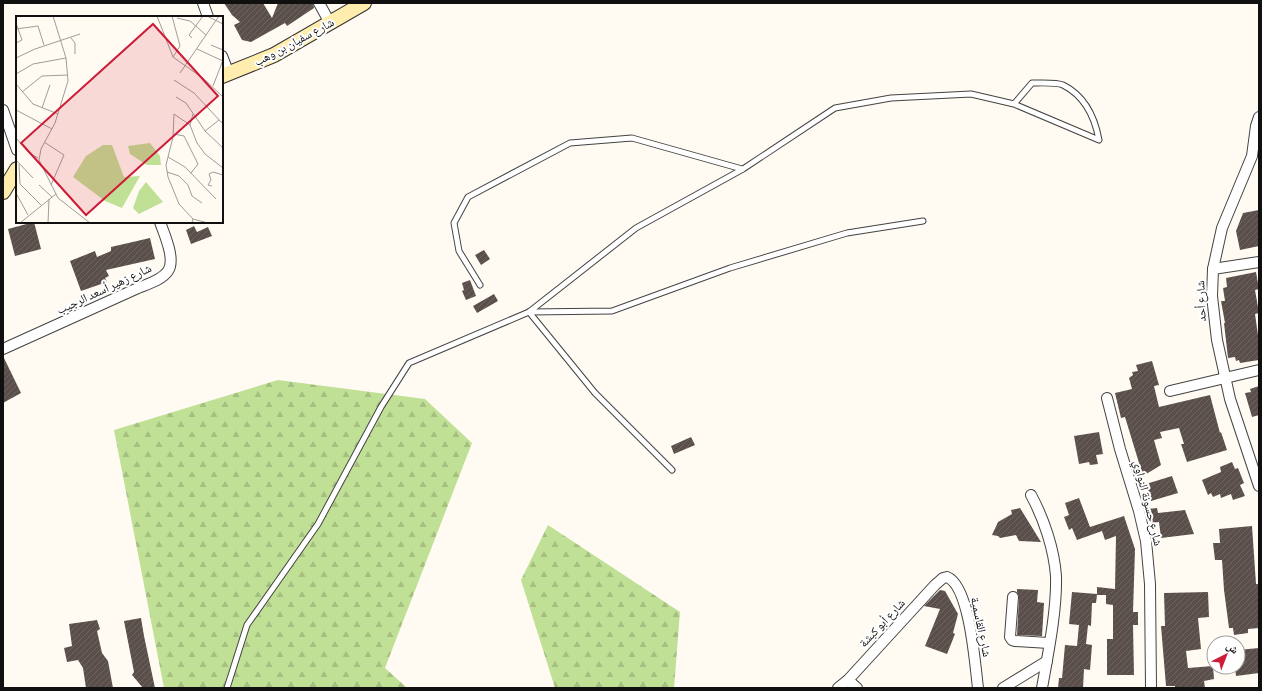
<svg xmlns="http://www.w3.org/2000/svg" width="1262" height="691" viewBox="0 0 1262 691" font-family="'Crimson Pro','Noto Naskh Arabic',serif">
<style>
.forest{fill:url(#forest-firs)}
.building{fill:url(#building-hatch)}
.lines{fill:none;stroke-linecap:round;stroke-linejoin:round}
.lane-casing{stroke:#434343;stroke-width:7}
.street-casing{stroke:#434343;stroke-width:12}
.secondary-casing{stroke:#323232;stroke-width:16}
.lane{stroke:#fff;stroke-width:5}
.street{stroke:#fff;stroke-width:10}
.secondary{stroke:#ffedae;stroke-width:14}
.labels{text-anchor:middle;stroke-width:4;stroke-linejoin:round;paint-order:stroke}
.street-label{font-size:12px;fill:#101010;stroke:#fff}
.inset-road{fill:none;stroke:#9f9d98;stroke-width:1}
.view{fill:#ce1b38;fill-opacity:0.15;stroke:#ce1b38;stroke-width:2}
.inset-edge{fill:none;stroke:#101010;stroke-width:2}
</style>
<defs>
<pattern id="forest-firs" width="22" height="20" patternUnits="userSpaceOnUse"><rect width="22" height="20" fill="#c0e096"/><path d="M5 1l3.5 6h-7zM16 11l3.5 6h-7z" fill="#a4bf80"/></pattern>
<pattern id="building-hatch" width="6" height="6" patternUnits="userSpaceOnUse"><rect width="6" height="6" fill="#5a4f4b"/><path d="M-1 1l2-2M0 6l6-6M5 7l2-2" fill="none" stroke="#6d6461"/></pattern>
</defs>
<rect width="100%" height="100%" fill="#fffbf3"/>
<g class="forest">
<path d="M278,380L425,399L472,443L385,668L407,688H164L114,430Z"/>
<path d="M548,525L680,612L674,688H555L521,580Z"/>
</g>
<g class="building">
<path d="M224,3H263L272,18L278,3H313L314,8L287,26L285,23L251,42L242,40L234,25L240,22L232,15Z"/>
<path d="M1259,210V246L1240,250L1236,231L1243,213Z"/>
<path d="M34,222L41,249L15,256L8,229Z"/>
<path d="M194,226L197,232L208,227L212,236L191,244L186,230Z"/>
<path d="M150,238L155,259L106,270L109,276L105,278L107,282L81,291L70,261L95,251L97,257L111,251V247Z"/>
<path d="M484,250L490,259L481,265L475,255Z"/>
<path d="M1256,272L1259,289L1255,290L1259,313L1255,314L1259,342V360L1240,363L1239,360L1236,361L1235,357L1228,358L1224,323H1225L1221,301H1225L1223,288L1227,287L1226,278Z"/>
<path d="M470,280L476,296L466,300L462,291L464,290L462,283Z"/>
<path d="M494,294L498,301L477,313L473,306Z"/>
<path d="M3,356L21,393L3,403Z"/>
<path d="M1152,361L1159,385L1154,386L1159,407L1210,395L1220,433L1221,432L1227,450L1187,462L1181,444H1184L1179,428L1160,432L1162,438L1154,440L1161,465L1143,476L1125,417L1121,418L1115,393L1132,389L1129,378L1133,375L1132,372L1138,371L1136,365Z"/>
<path d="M1259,386V415L1252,417L1245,393L1251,392L1250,389Z"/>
<path d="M1099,432L1103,454L1096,455L1098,464L1090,465L1089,462L1079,464L1074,436Z"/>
<path d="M691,437L695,445L674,454L671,446Z"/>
<path d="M1232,462L1235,469L1238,468L1244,483L1240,485L1245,496L1233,500L1231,494L1221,498L1220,494L1213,497L1211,493L1208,495L1202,480L1221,472L1220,467Z"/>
<path d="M1172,476L1178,493L1151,501L1146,484Z"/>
<path d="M1079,498L1090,527L1124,516L1135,549L1133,612H1138V625H1133L1134,675H1107V639H1113V605L1106,604V595H1097L1096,603H1092L1091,626L1088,625L1086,644L1092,645L1090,670L1084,669L1083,688H1058L1059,678H1062L1065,645L1077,646L1079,625L1069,624L1072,592L1097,594V587L1115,589L1116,536L1105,540L1102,531L1077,540L1072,528L1069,530L1064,517L1069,515L1065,503Z"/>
<path d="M1020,508L1041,542L1019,541L1016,535L1000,538L998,536L992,535L998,522L1012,514L1011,510Z"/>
<path d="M1157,508L1158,513L1185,510L1194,534L1161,538L1159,522L1150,523L1148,509Z"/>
<path d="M1252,526L1256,584H1259V628L1248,629V633L1234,635L1233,628H1229L1224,590L1222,560H1215L1213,543H1220L1219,529Z"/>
<path d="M1017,589L1038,590L1037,602L1044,603L1042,636L1017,635L1019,597L1017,592Z"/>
<path d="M940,590L945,591L958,614L953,633L955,634L947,654L925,646L940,609L924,606Z"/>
<path d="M1208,592L1209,617L1198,618L1201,649L1186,651L1188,668L1213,666L1214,679L1204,681L1205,688H1175V686H1166L1161,626H1165L1164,593Z"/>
<path d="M141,618L144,636L155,688H143L132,675L134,672L124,621Z"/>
<path d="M97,620L100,629L97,631L102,653L108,661L113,688H86L83,668L78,660L67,662L64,648L72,646L69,624Z"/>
<path d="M1259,648V673L1236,676L1235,667H1238V650Z"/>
</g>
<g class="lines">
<defs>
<g id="lane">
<path d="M480,285L459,251L454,223L468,197L570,143L632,138L742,169"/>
<path d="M529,312L612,311L730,268L847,233L923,221"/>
<path d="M529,312L595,393L672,470"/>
<path d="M227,688L247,625L318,524L381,407L409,363L529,312L636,228L743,169L835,108L891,98L971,94L1014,104L1099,140C1095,118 1085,96 1063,85C1057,82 1040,83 1032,83L1014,104"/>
</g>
<g id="street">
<path d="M203,3L208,17"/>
<path d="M319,3L330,23"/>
<path d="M222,56L229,74"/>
<path d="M3,110L17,150"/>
<path d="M1259,117L1256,126L1252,156L1222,228L1213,269L1212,296L1217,340L1230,399L1259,486"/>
<path d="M1213,269L1259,262"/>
<path d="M3,349L138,288C148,284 162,280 168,271C176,259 164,234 160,222"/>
<path d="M1170,391L1259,370"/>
<path d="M1107,398L1120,449L1139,511L1146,541L1150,584L1151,688"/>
<path d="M1031,495C1044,519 1054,549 1056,576C1057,610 1048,654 1042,688"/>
<path d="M1013,597L1010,637L1012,640L1015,641L1049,643"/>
<path d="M848,680L857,688"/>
<path d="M838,688L848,680L935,585L943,578L947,577C970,586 975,665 978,688"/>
<path d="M1003,688L1047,661"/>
</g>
<g id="secondary">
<path d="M222,76L274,55L364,3"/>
<path d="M3,192L17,169"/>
</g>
</defs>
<use href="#lane" class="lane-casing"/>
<use href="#street" class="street-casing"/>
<use href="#secondary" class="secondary-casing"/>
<use href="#lane" class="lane"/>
<use href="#street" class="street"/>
<use href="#secondary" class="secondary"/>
</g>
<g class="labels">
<g class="street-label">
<text transform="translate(294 42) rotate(-28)" y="4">شارع سفيان بن وهب</text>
<text transform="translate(104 289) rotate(-25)" y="4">شارع زهير أسعد الرجيب</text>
<text transform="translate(1201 301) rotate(-92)" y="4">شارع أحد</text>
<text transform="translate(1148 503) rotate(76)" y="4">شارع حسونة النواوي</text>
<text transform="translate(882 623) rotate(-47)" y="4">شارع أبو كبشة</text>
<text transform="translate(981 627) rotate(78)" y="4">شارع القاسمية</text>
</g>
</g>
<g transform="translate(16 16)">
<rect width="207" height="207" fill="#fffbf3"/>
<path d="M134,127L144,140L145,149H131L114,138L112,130ZM87,129H96L108,161L124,160L106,192L89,185L57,161L70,140ZM130,166L147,186L123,198L117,192L123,175Z" fill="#c0e096"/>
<path class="inset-road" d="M37,0L50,42L52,65L39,107L25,133L23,144L42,182L74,207M141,0L157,41L188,63L207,81M156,0L164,30L157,41M191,0L207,8M161,2L174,5L190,19M0,7L6,24L0,27M0,13L22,10L28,29M55,22L59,27V38M176,22L173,19L187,0M195,29L207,34M181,33L207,45M0,42L19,33L64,18M164,57L203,0M0,58L17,48L50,42M158,64L178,77L207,108M0,68L17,88L42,98M197,70L207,44M6,76L26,60L52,59M160,81L170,87L189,115L207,132M26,92L34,69M0,94L36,113M177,98L174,109L181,127L189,138L207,152M174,109L158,98L157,121L150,149L152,161L163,188L177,203L176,207M189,115L203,104M158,118L168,120L182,148L175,157M0,122L13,137L22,142M28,126L48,139L35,169M152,141L169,151L200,183M0,144L17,162M3,148L4,168L25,189M151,156L163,160L172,169L176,180L186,187M23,169L36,181M196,170L192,169L195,164L193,158L197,156L207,159M0,177L12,199M177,203L192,207M4,207L40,178M32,207L33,183"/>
<path class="view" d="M137,8L202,80L70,199L5,127Z"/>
<rect width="207" height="207" class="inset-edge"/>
</g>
<rect width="1262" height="691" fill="none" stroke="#101010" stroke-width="8"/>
<g transform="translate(1226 655) rotate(42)"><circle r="19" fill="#ffffff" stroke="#9f9f9f"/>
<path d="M0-3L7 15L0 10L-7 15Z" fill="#ce1b38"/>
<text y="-6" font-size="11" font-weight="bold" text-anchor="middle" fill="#101010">ش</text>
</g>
</svg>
